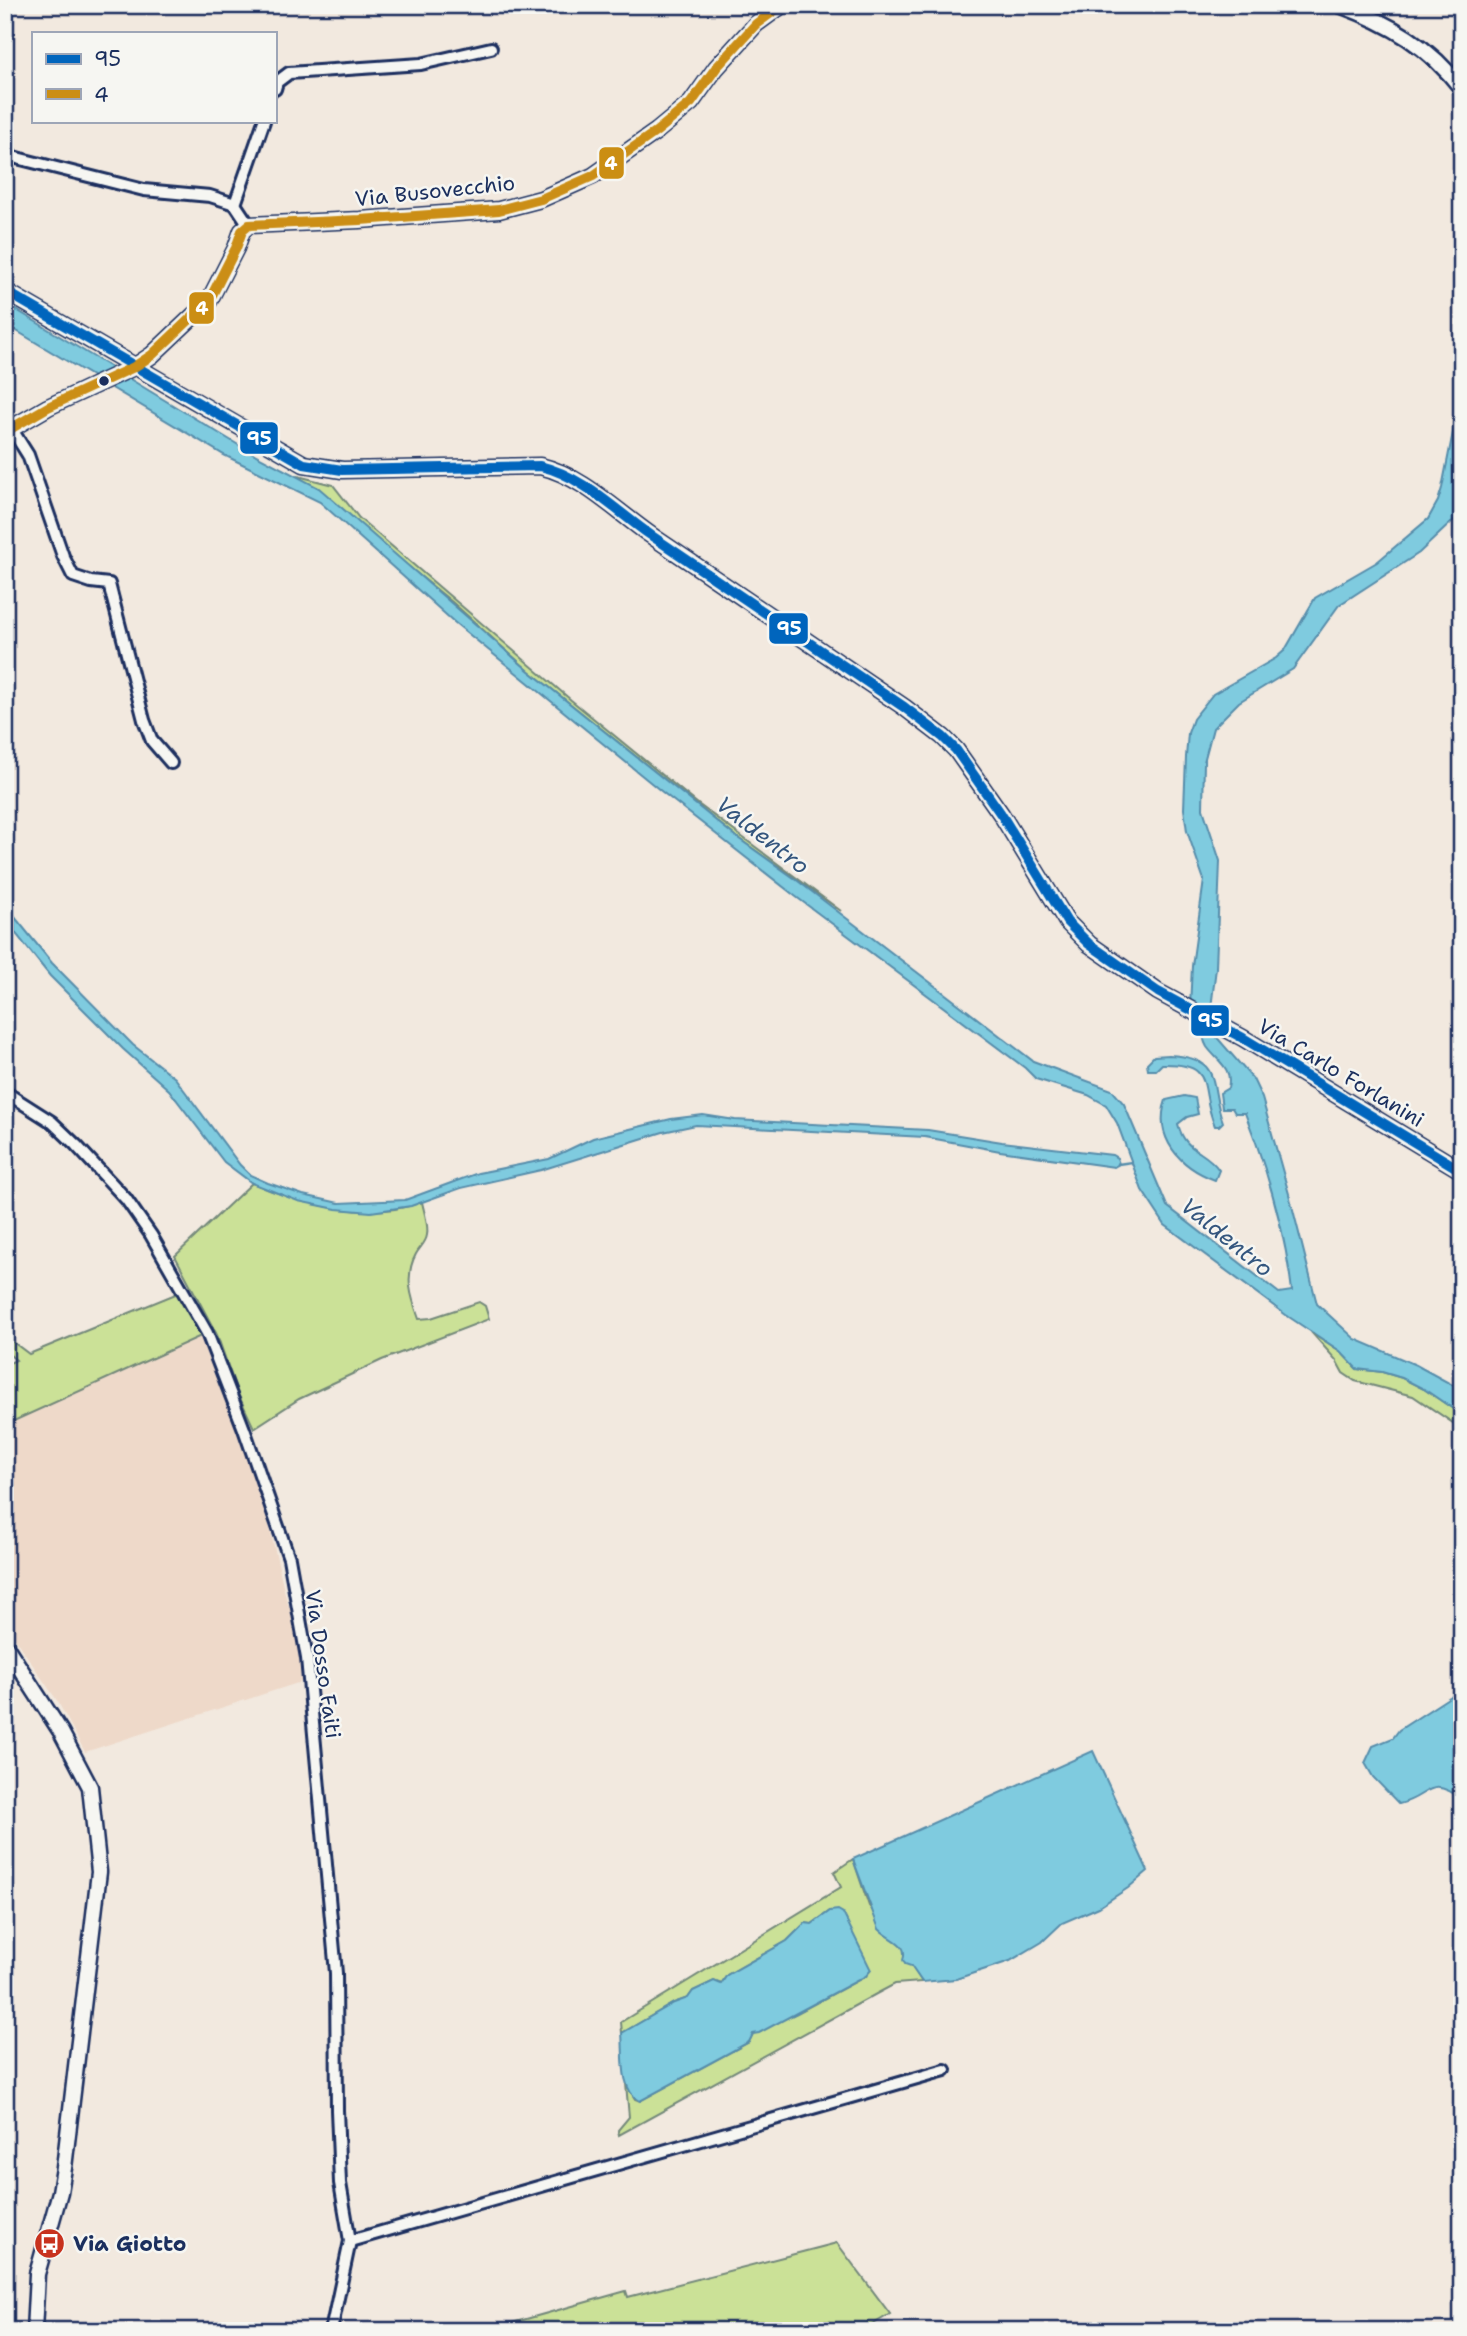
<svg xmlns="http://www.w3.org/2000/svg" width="1467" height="2336" viewBox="0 0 1467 2336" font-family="'Shantell Sans',sans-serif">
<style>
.built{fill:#eed9c9}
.green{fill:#cbe197;stroke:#73887a;stroke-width:2}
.water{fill:#7fcbdf;stroke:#578dab;stroke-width:2}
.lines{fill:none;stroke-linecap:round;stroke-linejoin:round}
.stream{stroke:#578dab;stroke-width:2.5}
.street-casing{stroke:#1b2f5e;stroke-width:16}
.secondary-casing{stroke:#1b2f5e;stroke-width:19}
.street{stroke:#f6f6f2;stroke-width:10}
.secondary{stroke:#f6f6f2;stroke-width:14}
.bus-1-casing{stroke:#f6f6f2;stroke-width:16}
.bus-2-casing{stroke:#f6f6f2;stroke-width:16}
.bus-1{stroke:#0065bd;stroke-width:10}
.bus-2{stroke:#cb8e13;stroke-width:10}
.bus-dot{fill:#1b2f5e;stroke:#f6f6f2;stroke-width:2.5}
.labels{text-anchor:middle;stroke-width:5;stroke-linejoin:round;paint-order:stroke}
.street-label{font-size:21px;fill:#1b2f5e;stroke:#f6f6f2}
.poi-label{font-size:21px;font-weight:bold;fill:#1b2f5e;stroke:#f6f6f2;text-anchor:start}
.water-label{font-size:23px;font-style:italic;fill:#34567e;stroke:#f6f6f2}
.line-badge{stroke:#f6f6f2;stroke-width:2.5}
.badge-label{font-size:19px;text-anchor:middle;font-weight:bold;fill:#fff}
</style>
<rect width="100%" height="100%" fill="#f2e9df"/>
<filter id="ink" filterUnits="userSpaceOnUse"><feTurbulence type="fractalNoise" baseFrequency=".0143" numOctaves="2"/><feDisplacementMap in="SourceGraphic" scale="14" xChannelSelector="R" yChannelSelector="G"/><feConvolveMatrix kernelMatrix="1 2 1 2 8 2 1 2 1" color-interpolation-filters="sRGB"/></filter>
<g filter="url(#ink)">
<path class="built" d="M201,1336L225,1400L243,1440L264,1503L286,1598L290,1609L304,1681L85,1752L58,1702L5,1624V1425Z"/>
<g class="green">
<path d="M298,476L333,485L359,518L571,700L698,804L841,911L735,836L528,670L452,602Z"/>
<path d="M252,1183C304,1205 367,1222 422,1202C424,1212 429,1225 427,1235C426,1243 420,1247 416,1254C404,1276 411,1297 419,1319L431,1318L479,1302L485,1306L489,1319L382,1360L299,1399L254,1428L238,1394L217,1335L175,1256Z"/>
<path d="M178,1293L201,1336L5,1425V1365L16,1360L5,1351V1336L29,1354Z"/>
<path d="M1311,1332L1340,1351L1357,1369L1382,1372L1402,1378L1424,1389L1462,1415V1429L1413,1396L1355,1381L1343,1373L1336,1360Z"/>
<path d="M853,1859L869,1906L904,1948L905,1956L922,1982L895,1984L878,1993L619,2135L618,2130L629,2117L626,2084L635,2099L640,2101L749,2042L753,2033L797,2013L866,1976L830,1911L812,1924L805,1923L787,1941L727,1975L721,1984L714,1981L693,1991L688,1998L674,2003L622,2033L621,2022L841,1887L834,1872Z"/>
<path d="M837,2243L890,2314L862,2331H508L505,2325L626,2291L628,2297Z"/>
</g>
<g class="water">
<path d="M5,303L245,449L319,488L528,670L735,836L794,878L1033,1061L1112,1090L1124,1104L1167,1206L1279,1293L1292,1291C1285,1232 1267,1169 1245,1113H1235L1232,1108H1222L1220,1093L1228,1088C1233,1068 1218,1062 1207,1047C1203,1040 1202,1032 1202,1025L1214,1034L1253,1079L1262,1098L1289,1194L1317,1304L1355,1339L1416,1365L1462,1390V1415L1424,1389L1402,1378L1382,1372L1357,1369L1340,1351L1286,1315L1165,1225L1142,1190L1117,1123L1106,1105L1088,1095L1036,1079L1025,1068L795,896L661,791L454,622L320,502L224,455L5,324Z"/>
<path d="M1462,413V493L1455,519L1419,553L1339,605L1293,669L1239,702L1213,728L1204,762L1203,809L1220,861L1216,968L1210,1016L1190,1007L1192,966L1204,880L1187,831L1184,809L1186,757L1188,733L1193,719L1213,694L1276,658L1285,650L1315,598L1377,562L1428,519L1438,501L1442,488L1455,422Z"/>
<path d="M5,905L52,963L133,1045L175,1078L240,1165L250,1175L268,1183L303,1195L339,1203L405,1200L478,1173L549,1159L593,1138L671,1119L703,1115L735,1120L928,1130L1002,1142L1112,1155L1117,1158L1119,1164L1114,1167L1000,1151L925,1137L696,1125L663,1132L541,1170L461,1188L411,1206L371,1212L336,1209L298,1201L252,1183L224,1162L169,1090L123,1049L50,976L5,920Z"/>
<path d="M1169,1055C1225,1058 1208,1084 1223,1122L1219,1126H1215C1198,1088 1218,1063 1162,1064L1156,1070H1148L1147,1063L1154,1056Z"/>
<path d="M1184,1096L1195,1098L1198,1114L1187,1117L1178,1124C1185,1153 1205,1149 1219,1170L1215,1180C1180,1167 1153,1138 1166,1100Z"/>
<path d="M1462,1689V1799C1428,1774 1430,1797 1399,1804L1373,1777L1365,1763L1373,1746L1393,1738L1399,1730Z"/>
<path d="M1093,1751L1148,1871L1128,1888L1099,1907L1062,1923L1042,1942L1010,1961L956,1979L922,1982L911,1966L905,1964L903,1960C909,1943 891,1941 879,1929L853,1859Z"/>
<path d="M838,1910L843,1913L871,1970L866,1976L759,2033L753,2034L749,2042L640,2101C619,2091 624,2053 622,2033L674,2003L688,1998L693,1991L714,1981L721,1984L727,1975L787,1941L805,1923L812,1924L830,1911Z"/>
</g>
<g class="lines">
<path class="stream" d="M1118,1164L1132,1162"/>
<defs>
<g id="street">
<path d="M275,89L277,82L289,73L421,64L491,48"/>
<path d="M5,155L144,190L210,196L235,204L249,225"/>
<path d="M235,204L264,121"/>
<path d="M11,428L28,455L63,556L73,576L91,582L109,584L144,720L152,741L171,763"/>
<path d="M5,1092L52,1122L76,1145L126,1199L151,1235L207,1333L244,1429L289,1558L307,1658L336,1973L337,2110L340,2183L350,2241L331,2331"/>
<path d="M350,2241L945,2070"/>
</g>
<g id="secondary">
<path d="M1340,5C1391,24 1429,46 1462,89"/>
<path d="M5,291L304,464L342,470L540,466C583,476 617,512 652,536C736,593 820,650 904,707L943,737L956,750L1001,814L1067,922L1089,944L1158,992L1243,1038L1462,1171"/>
<path d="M5,432L48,407L134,367L152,355L209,301L236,248L242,231L249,225L360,220L499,210L541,199L593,176L657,131L691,103L716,68L756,24L782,5"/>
<path d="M5,1645L61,1732L90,1787L99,1872L64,2168L60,2192L37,2274L34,2331"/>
</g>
</defs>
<use href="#street" class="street-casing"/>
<use href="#secondary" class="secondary-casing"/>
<use href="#street" class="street"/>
<use href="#secondary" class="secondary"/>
<defs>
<path id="bus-1" d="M5,291L304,464L342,470L540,466C583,476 617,512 652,536C736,593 820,650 904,707L943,737L956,750L1001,814L1067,922L1089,944L1158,992L1243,1038L1462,1171"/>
<path id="bus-2" d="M5,432L48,407L134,367L152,355L209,301L236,248L242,231L249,225L360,220L499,210L541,199L593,176L657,131L691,103L716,68L756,24L782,5"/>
</defs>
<use href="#bus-1" class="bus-1-casing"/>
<use href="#bus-2" class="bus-2-casing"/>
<use href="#bus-1" class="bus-1"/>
<use href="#bus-2" class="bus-2"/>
</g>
</g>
<defs>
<symbol id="bus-disc" viewBox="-11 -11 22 22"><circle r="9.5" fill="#c8321e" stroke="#f6f6f2"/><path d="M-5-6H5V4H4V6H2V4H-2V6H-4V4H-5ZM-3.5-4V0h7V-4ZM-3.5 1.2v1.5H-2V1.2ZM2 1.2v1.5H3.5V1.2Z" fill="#fff"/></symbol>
</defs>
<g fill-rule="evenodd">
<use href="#bus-disc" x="32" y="2226" width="35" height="35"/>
</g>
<circle class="bus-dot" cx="104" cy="381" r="6"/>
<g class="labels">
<g class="street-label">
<text transform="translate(435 191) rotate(-6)" y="7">Via Busovecchio</text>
<text transform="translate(1341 1073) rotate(31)" y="7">Via Carlo Forlanini</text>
<text transform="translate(323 1664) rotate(82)" y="7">Via Dosso Faiti</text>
</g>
<g class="poi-label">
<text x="73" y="2251">Via Giotto</text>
</g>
<g class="water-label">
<text transform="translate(763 835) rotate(38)" y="8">Valdentro</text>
<text transform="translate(1227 1237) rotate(39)" y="8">Valdentro</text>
</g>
</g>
<g class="line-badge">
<rect x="598" y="146" width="27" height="34" rx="7" fill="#cb8e13"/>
<rect x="188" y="291" width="27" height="34" rx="7" fill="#cb8e13"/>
<rect x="239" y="421" width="40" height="34" rx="7" fill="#0065bd"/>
<rect x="768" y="612" width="41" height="33" rx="7" fill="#0065bd"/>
<rect x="1190" y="1004" width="40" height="33" rx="7" fill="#0065bd"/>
</g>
<g class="badge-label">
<text x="611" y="170">4</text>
<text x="202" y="315">4</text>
<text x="259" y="445">95</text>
<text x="789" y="635">95</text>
<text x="1210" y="1027">95</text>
</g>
<rect width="1467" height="2336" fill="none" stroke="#f6f6f2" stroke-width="28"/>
<rect x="14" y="14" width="1439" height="2308" fill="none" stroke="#1b2f5e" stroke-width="2.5" filter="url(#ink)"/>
<rect x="32" y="32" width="245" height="91" fill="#f6f6f2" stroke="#9ea6b7" stroke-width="2"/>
<rect x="46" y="54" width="35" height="10" fill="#0065bd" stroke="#9ea6b7" stroke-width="2"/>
<text x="94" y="66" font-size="21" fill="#1b2f5e">95</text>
<rect x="46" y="89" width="35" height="10" fill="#cb8e13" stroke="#9ea6b7" stroke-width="2"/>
<text x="94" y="102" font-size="21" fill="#1b2f5e">4</text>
</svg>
